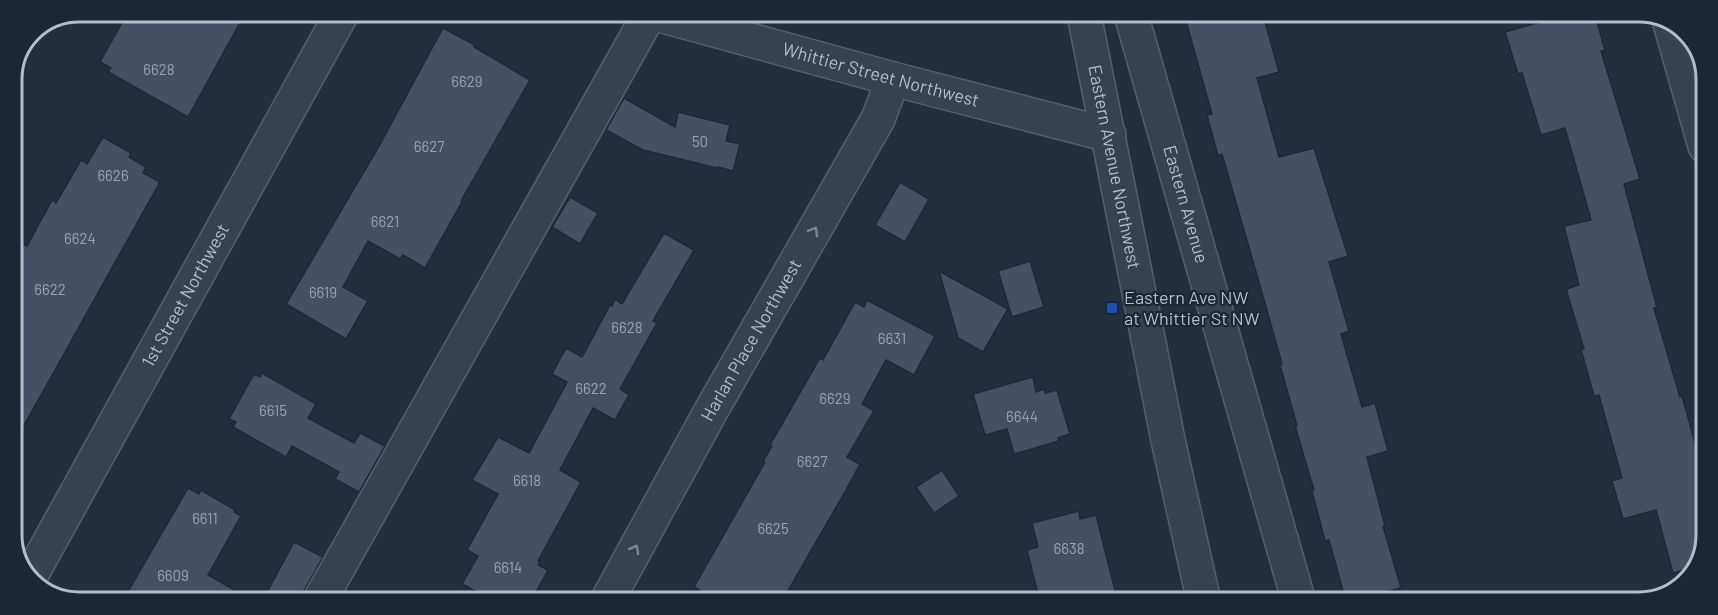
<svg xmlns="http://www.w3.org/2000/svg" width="1718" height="615" viewBox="0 0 1718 615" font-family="Barlow,sans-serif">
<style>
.building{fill:#455162;stroke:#1f2835;stroke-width:1.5}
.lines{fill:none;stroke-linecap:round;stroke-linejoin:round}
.minor-casing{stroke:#565f6c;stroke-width:36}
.minor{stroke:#38414e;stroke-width:33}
.oneway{stroke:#7c8592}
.transit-dot{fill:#1a4fb4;stroke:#1d2633;stroke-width:2}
.labels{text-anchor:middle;stroke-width:4.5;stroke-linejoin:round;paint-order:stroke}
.number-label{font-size:15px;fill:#98a1af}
.street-label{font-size:18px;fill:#b4bcc9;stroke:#1d2633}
.poi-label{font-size:18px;fill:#b4bcc9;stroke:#1d2633;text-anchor:start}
.rim{fill:none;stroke:#b4bcc9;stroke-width:3}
</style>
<rect width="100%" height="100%" fill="#242f3e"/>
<g class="building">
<path d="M128,12H246L188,117L108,72L111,68L100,62Z"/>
<path d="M1184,14L1263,15L1279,72L1257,78L1279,157L1314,148L1348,256L1329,262L1349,331L1341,334L1362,407L1375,403L1388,451L1367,457L1385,526H1383L1401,588L1346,602L1329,540L1325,541L1312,491L1314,490L1295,426H1297L1280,365L1282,364L1261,289L1222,154L1218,156L1207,115L1212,114Z"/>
<path d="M1565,15H1595L1605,50L1601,51L1640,179L1624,184L1657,308H1654L1680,397L1682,396L1703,471V557L1695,567L1673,573L1656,510L1623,519L1612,481L1622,478L1599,395L1594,396L1581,349H1584L1566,289L1579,285L1564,226L1591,220L1565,128L1541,135L1522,73L1518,74L1505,32Z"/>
<path d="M443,28L475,45L474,47L530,80L461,201L462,202L425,268L403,255L400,259L368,241L343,287L368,301L346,339L286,304L378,148Z"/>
<path d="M624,98L675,127L678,112L730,125L726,141L740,144L733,171L718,167L717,168L643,150L606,130Z"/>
<path d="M103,137L131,153L129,157L146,167L143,173L160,182L12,447V263L23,244L27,246L52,200L56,203L81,160L87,164Z"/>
<path d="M900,182L929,199L905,242L875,225Z"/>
<path d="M570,197L598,213L580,244L552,227Z"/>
<path d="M664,233L694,250L653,321L657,323L620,389L629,395L615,420L593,408L560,470L581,482L538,561L540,562L538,565L548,570L531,601L492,600L462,584L478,556L467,550L498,494L472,480L498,437L529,453L567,382L552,374L566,348L582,357L610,305L612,306L615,299L622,304Z"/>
<path d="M1030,261L1044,307L1012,317L998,271Z"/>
<path d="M939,271L1008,309L983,352L958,338Z"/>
<path d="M867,300L935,336L914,375L886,360L862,404L874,411L847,457L860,464L846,490L782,601H718L694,587L765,462L763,461L772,446L770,445L820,358L823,360L855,302L864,307Z"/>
<path d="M262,373L316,404L308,418L354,443L360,433L385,446L359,492L335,479L339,472L292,446L286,457L233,427L236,422L229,419L254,374L260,377Z"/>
<path d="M1033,377L1036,392L1044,389L1045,393L1057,390L1070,434L1058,438L1059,441L1014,454L1007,429L985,435L973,394Z"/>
<path d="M942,470L959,496L934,513L916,487Z"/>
<path d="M188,488L199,494L201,490L235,510L234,512L241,516L208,575L252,600H123Z"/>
<path d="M1079,511L1080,519L1096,515L1118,602H1040L1027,550L1038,547L1032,523Z"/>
<path d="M294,542L323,557L304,591L301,600H263Z"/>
</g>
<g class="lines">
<defs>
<g id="minor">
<path id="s1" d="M652,13L893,79L1109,135"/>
<path id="s2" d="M1084,14L1168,440L1204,602"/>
<path id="s3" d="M1131,14L1299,602"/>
<path d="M1670,23L1705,146"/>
<path id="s4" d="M29,579L342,13"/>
<path d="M320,600L650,13"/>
<path id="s5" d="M607,601L712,409L878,119L893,79"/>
</g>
</defs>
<use href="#minor" class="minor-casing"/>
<use href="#minor" class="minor"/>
</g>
<defs><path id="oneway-chevron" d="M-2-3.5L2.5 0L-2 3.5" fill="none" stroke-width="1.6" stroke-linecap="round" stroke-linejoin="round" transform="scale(1.5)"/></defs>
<g class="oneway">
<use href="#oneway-chevron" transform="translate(814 231) rotate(-60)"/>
<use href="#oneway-chevron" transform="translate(635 549) rotate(-61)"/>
</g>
<rect class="transit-dot" x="1106" y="302" width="12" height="12" rx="3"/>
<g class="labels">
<g class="number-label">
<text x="159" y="75">6628</text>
<text x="467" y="87">6629</text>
<text x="700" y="147">50</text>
<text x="429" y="152">6627</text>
<text x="113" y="181">6626</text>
<text x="385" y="227">6621</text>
<text x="80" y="244">6624</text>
<text x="50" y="295">6622</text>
<text x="323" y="298">6619</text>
<text x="627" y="333">6628</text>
<text x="892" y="344">6631</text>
<text x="591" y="394">6622</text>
<text x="835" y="404">6629</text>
<text x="273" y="416">6615</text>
<text x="1022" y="422">6644</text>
<text x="812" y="467">6627</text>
<text x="527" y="486">6618</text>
<text x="205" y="524">6611</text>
<text x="773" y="534">6625</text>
<text x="1069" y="554">6638</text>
<text x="508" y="573">6614</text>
<text x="173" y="581">6609</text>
</g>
<g class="street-label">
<text dy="6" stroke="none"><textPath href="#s1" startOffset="237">Whittier Street Northwest</textPath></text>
<text dy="6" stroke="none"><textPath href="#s2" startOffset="156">Eastern Avenue Northwest</textPath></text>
<text dy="6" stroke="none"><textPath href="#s3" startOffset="198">Eastern Avenue</textPath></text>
<text dy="6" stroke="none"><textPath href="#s4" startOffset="324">1st Street Northwest</textPath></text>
<text dy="6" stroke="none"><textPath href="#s5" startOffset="298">Harlan Place Northwest</textPath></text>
</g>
<g class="poi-label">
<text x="1124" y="304">Eastern Ave NW<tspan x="1124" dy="21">at Whittier St NW</tspan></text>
</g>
</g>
<path d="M0 0H1718V615H0ZM79 22H1639A57 57 0 0 1 1696 79V535A57 57 0 0 1 1639 592H79A57 57 0 0 1 22 535V79A57 57 0 0 1 79 22Z" fill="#1d2633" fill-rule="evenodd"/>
<path class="rim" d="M79 22H1639A57 57 0 0 1 1696 79V535A57 57 0 0 1 1639 592H79A57 57 0 0 1 22 535V79A57 57 0 0 1 79 22Z"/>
</svg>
